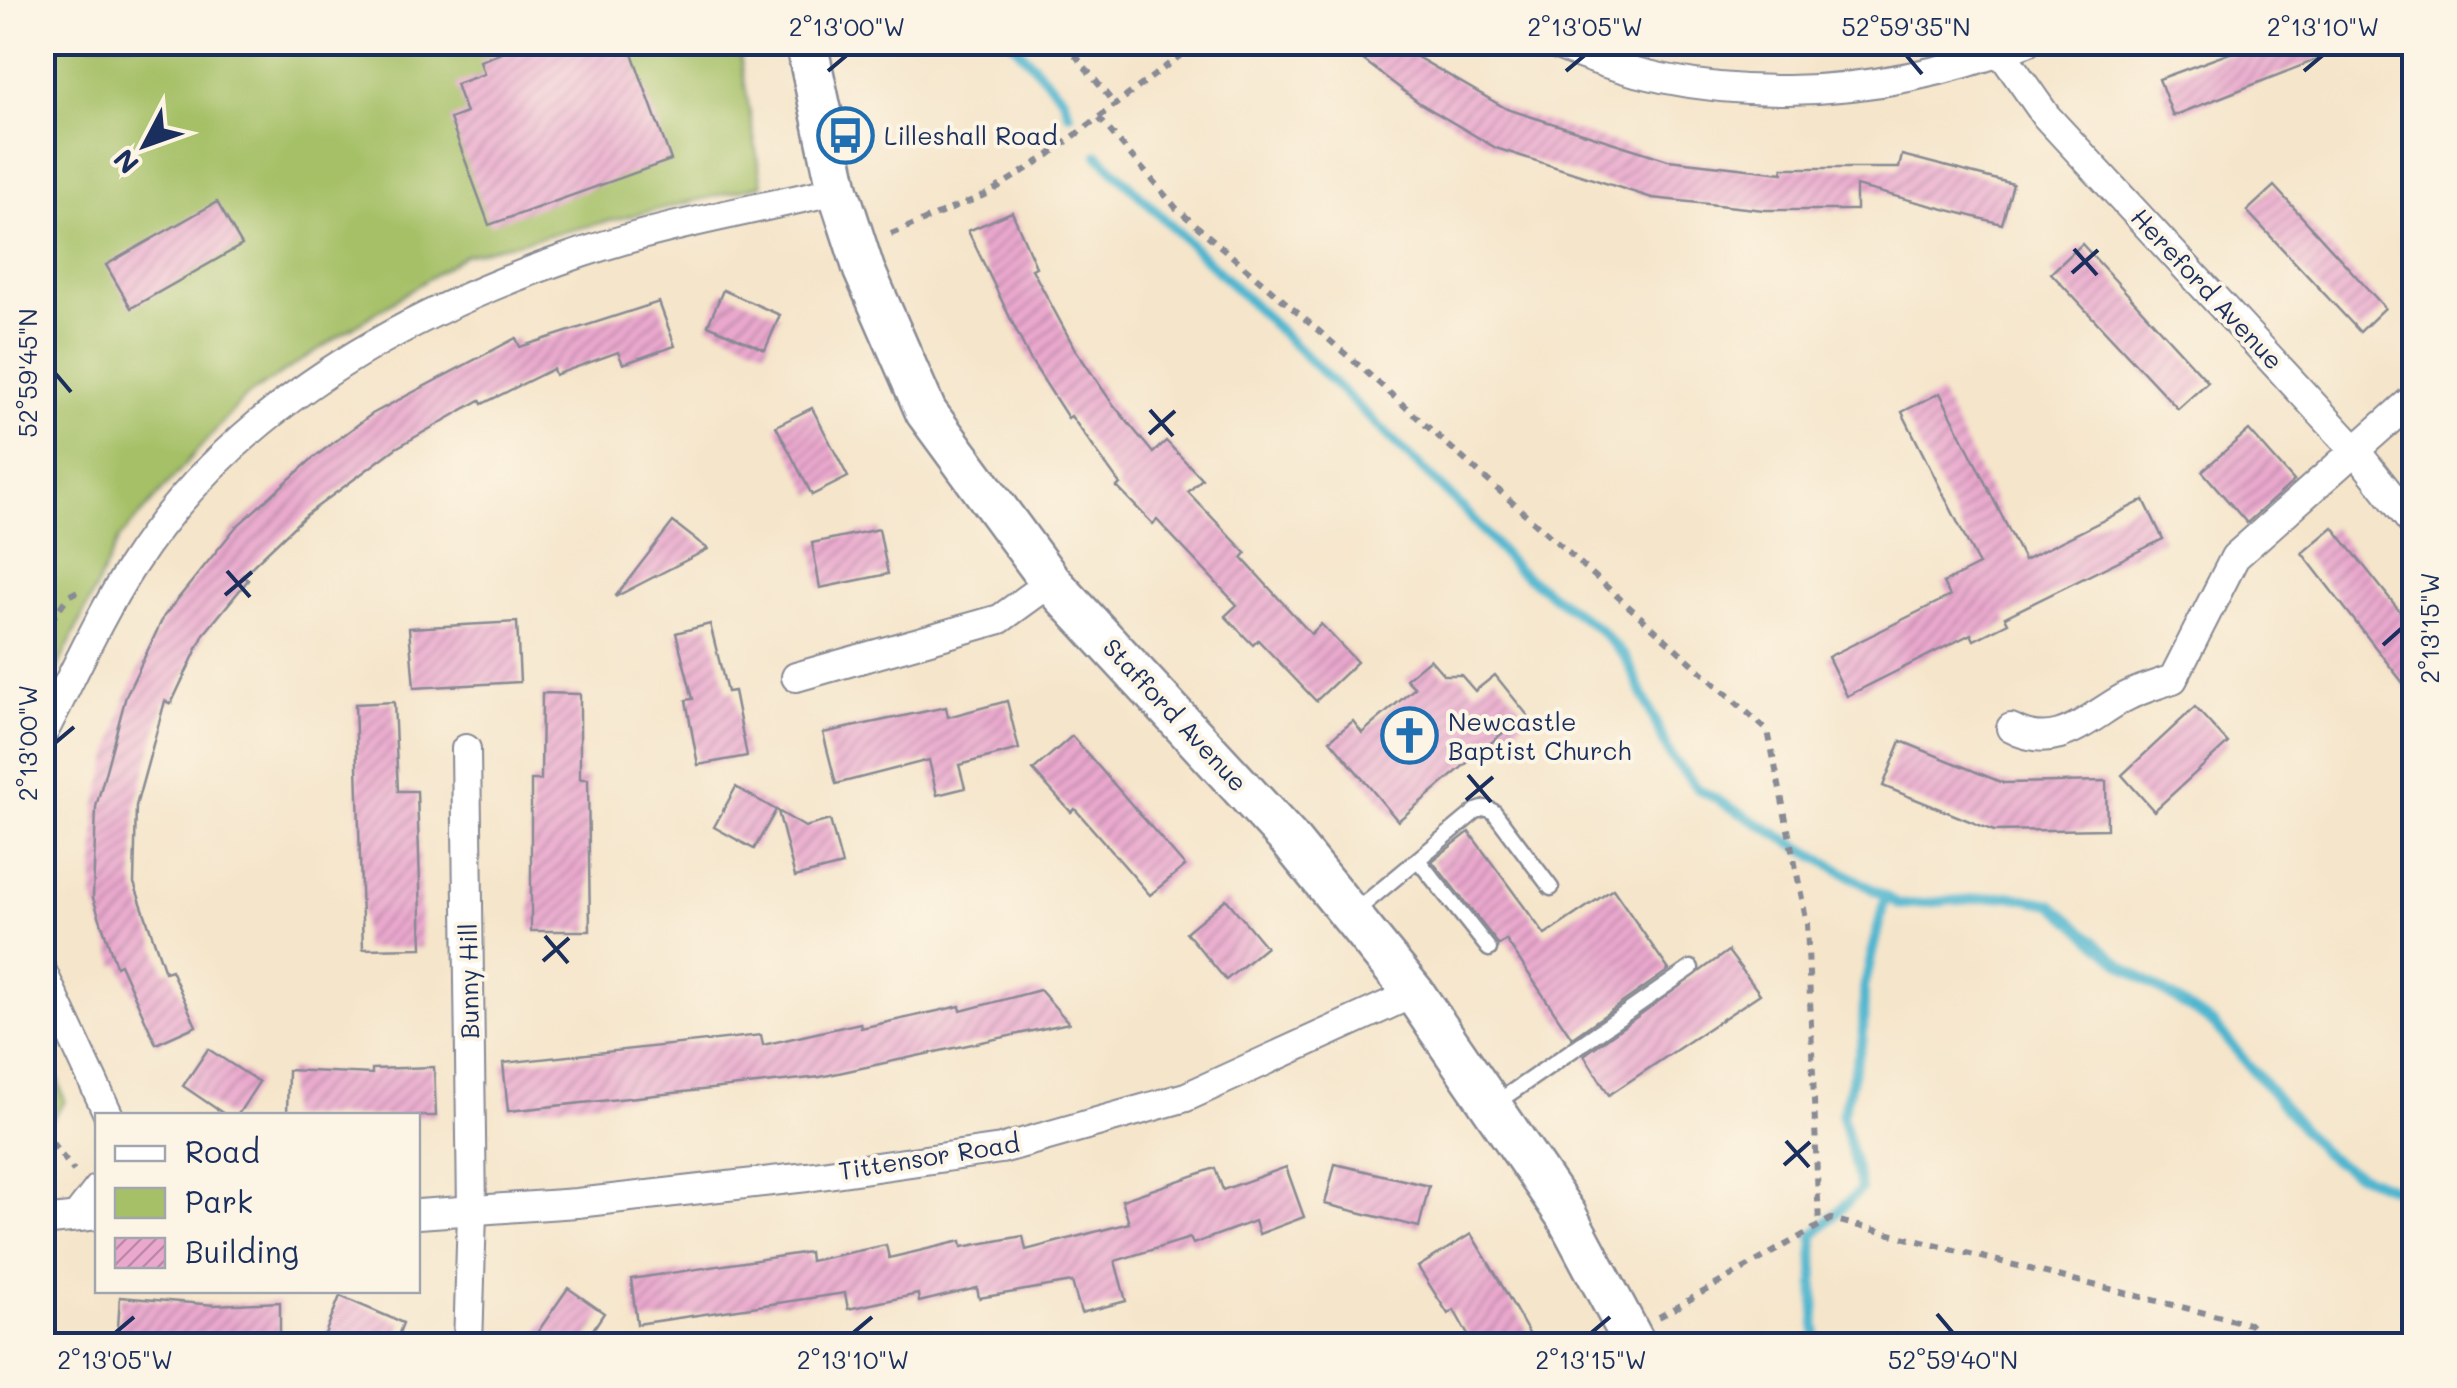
<svg xmlns="http://www.w3.org/2000/svg" width="2457" height="1388" viewBox="0 0 2457 1388" font-family="Mali,sans-serif">
<style>
.park{fill:#a5c066;stroke:#607862;stroke-width:2.5}
.lines{fill:none;stroke-linecap:round;stroke-linejoin:round}
.stream{stroke:#50b6cf;stroke-width:10}
.building{fill:url(#building-hatch)}
.lane-casing{stroke:#888a94;stroke-width:19}
.street-casing{stroke:#888a94;stroke-width:32}
.secondary-casing{stroke:#888a94;stroke-width:45}
.path{stroke:#888a94;stroke-width:6;stroke-dasharray:8 8;stroke-linecap:butt}
.lane{stroke:#fff;stroke-width:14}
.street{stroke:#fff;stroke-width:28}
.secondary{stroke:#fff;stroke-width:40}
.ticks{fill:none;stroke:#1b2f5e;stroke-width:4}
.labels{text-anchor:middle;stroke-width:8;stroke-linejoin:round;paint-order:stroke}
.poi-label{font-size:25px;fill:#1b2f5e;stroke:#fcf5e5;text-anchor:start}
.street-label{font-size:25px;fill:#1b2f5e;stroke:#fcf5e5}
.neatline{fill:none;stroke:#1b2f5e;stroke-width:4}
.ticks-label{font-size:25px;text-anchor:middle;fill:#1b2f5e}
</style>
<defs>
<pattern id="building-hatch" width="6" height="6" patternUnits="userSpaceOnUse" patternTransform="scale(2.5)"><rect width="6" height="6" fill="#eaa8cd"/><path d="M-1 1l2-2M0 6l6-6M5 7l2-2" fill="none" stroke="#bd89aa"/></pattern>
</defs>
<rect width="100%" height="100%" fill="#fcf5e5"/>
<filter id="ink" filterUnits="userSpaceOnUse"><feTurbulence type="fractalNoise" baseFrequency=".01" numOctaves="2"/><feDisplacementMap in="SourceGraphic" scale="20" xChannelSelector="R" yChannelSelector="G"/><feConvolveMatrix kernelMatrix="1 2 1 2 8 2 1 2 1" color-interpolation-filters="sRGB"/></filter>
<filter id="wash" filterUnits="userSpaceOnUse"><feTurbulence type="fractalNoise" baseFrequency=".0048" numOctaves="4" result="noise"/><feDisplacementMap in="SourceGraphic" scale="40" xChannelSelector="R" yChannelSelector="G"/><feGaussianBlur stdDeviation="2.25" result="paint"/><feColorMatrix in="noise" values="0 0 0 0 0 0 0 0 0 0 0 0 0 0 0 0 0 1.4 0 .05"/><feComposite in="paint" operator="in"/></filter>
<g filter="url(#wash)">
<rect width="100%" height="100%" fill="#f5e5ca"/>
<g class="park">
<path d="M43,43H738L762,185L465,255L245,397L119,539L43,699Z"/>
<path d="M43,1039L65,1101L43,1132H42Z"/>
</g>
<g class="lines">
<g class="stream">
<path d="M1012,42L1063,98L1069,114"/>
<path d="M1098,155L1463,508L1516,569L1599,629L1626,658L1671,757L1697,788L1900,905L2009,896L2052,904L2123,966L2214,1024L2321,1151L2350,1171L2414,1197"/>
<path d="M1816,1346L1813,1236L1861,1189L1842,1116L1863,1038L1864,988L1885,898"/>
</g>
</g>
<g id="blocks">
<g class="building">
<path d="M500,42H628L671,160L489,225L450,119L466,113L456,84L484,74L480,61L504,52Z"/>
<path d="M1340,42H1420L1412,54L1507,109L1668,160L1783,173V168H1899L1902,155L2013,184L2002,224L1856,186V210H1764L1652,198L1496,148L1418,102Z"/>
<path d="M2260,42H2348L2349,47L2173,116L2159,79Z"/>
<path d="M2274,186L2385,308L2360,332L2247,211Z"/>
<path d="M217,202L242,245L131,308L106,265Z"/>
<path d="M1012,212L1036,267L1032,269L1075,349L1112,403L1153,453L1166,441L1202,479L1188,492L1246,553L1242,558L1311,634L1321,624L1357,662L1316,701L1258,640L1253,645L1225,616L1237,605L1157,520L1153,524L1117,487L1120,484L1071,416L1068,418L1030,359L968,231Z"/>
<path d="M2082,244L2208,382L2178,409L2051,273Z"/>
<path d="M723,290L780,315L765,350L708,325Z"/>
<path d="M659,302L675,346L623,364L618,352L555,375L553,369L482,404L480,400L396,448L306,515L242,576L248,580L204,634L171,704L165,701L136,806L134,883L165,972L171,970L196,1026L156,1044L120,964L116,966L93,898L96,807L126,696L164,616L236,527L313,458L372,414L516,338L520,347Z"/>
<path d="M1940,393L2024,560L2144,500L2163,539L2005,617L2008,623L1974,640L1971,634L1847,696L1828,657L1950,596L1943,583L1979,565L1902,412Z"/>
<path d="M812,408L848,477L812,495L776,426Z"/>
<path d="M2249,430L2294,481L2247,523L2202,471Z"/>
<path d="M673,522L708,549L615,597Z"/>
<path d="M2333,527L2414,629V697L2302,553Z"/>
<path d="M879,529L888,574L820,588L812,543Z"/>
<path d="M517,622L520,682L414,688L409,628Z"/>
<path d="M710,624L727,692L734,691L747,756L698,765L686,700L693,699L676,633Z"/>
<path d="M1430,659L1444,675H1461L1475,691L1495,675L1529,717L1508,734L1505,731L1398,821L1330,740L1353,721L1362,733L1415,688L1406,679Z"/>
<path d="M542,693L580,694V779H588L590,931H531V780H541Z"/>
<path d="M1007,701L1019,749L959,765L965,788L937,795L929,760L836,784L823,733L946,707L948,717Z"/>
<path d="M394,702L398,791H417L422,948L363,949L355,704Z"/>
<path d="M2195,707L2228,743L2154,811L2122,775Z"/>
<path d="M1072,736L1185,866L1150,895L1075,809L1071,812L1033,770Z"/>
<path d="M1901,741L2003,783L2106,781L2107,829L1994,831L1883,786Z"/>
<path d="M736,787L776,810L754,849L714,827Z"/>
<path d="M778,811L805,827L830,820L842,865L795,877Z"/>
<path d="M1469,832L1545,935L1613,889L1669,970L1572,1038L1506,940L1499,945L1432,861Z"/>
<path d="M1226,899L1266,947L1226,980L1186,932Z"/>
<path d="M1728,951L1760,994L1609,1095L1584,1055Z"/>
<path d="M1040,990L1069,1023L820,1077L508,1111L503,1063L761,1035L763,1045L860,1023L861,1028L960,1006L961,1011Z"/>
<path d="M208,1049L259,1082L237,1116H227L183,1086Z"/>
<path d="M434,1067L436,1116H287L288,1070L372,1074V1069Z"/>
<path d="M1335,1164L1429,1186L1419,1227L1325,1204Z"/>
<path d="M1286,1167L1304,1217L1259,1234L1255,1221L1193,1244L1190,1238L1115,1261L1126,1301L1081,1313L1072,1282L979,1298L977,1288L919,1302L918,1294L848,1309L845,1293L637,1324L631,1279L809,1252L810,1261L886,1245L889,1258L961,1241L962,1247L1023,1236L1026,1250L1129,1223L1122,1200L1215,1168L1223,1190Z"/>
<path d="M1471,1234L1496,1275L1536,1346H1474L1454,1310L1448,1314L1418,1267Z"/>
<path d="M568,1288L604,1313L582,1346H528Z"/>
<path d="M340,1296L403,1323L394,1346H337L323,1339Z"/>
<path d="M120,1297L215,1305L280,1302V1346L117,1342Z"/>
</g>
</g>
</g>
<g filter="url(#ink)">
<use href="#blocks" fill-opacity="0" stroke="#888a94" stroke-width="2.5"/>
<g class="lines">
<defs>
<g id="lane">
<path d="M1418,860L1489,949"/>
<path d="M1352,914L1476,811L1486,808L1494,812L1551,888"/>
<path d="M1496,1103L1691,968"/>
</g>
<g id="street">
<path d="M1550,42C1703,110 1873,102 2027,42"/>
<path d="M2001,52L2046,116L2355,450L2414,525"/>
<path d="M796,677L1000,619L1051,582"/>
<path d="M2011,728C2055,752 2084,721 2120,700C2136,690 2156,685 2173,679L2235,557L2414,398"/>
<path d="M42,735C71,680 97,620 131,567C233,408 405,312 581,253C664,225 754,210 838,190"/>
<path d="M466,749L472,1212L468,1346"/>
<path d="M42,971L109,1116"/>
<path d="M418,1214L577,1203L807,1177L1001,1149L1186,1097L1414,993"/>
<path d="M77,1216L98,1189"/>
<path d="M42,1221L98,1215"/>
</g>
<path id="secondary" d="M806,42L838,190L864,270L926,412L1051,582L1288,838L1414,993L1566,1215L1636,1346"/>
</defs>
<use href="#lane" class="lane-casing"/>
<use href="#street" class="street-casing"/>
<use href="#secondary" class="secondary-casing"/>
<g class="path">
<path d="M1065,42L1116,106"/>
<path d="M1099,118L1177,209L1363,369L1768,731L1807,923L1819,1226"/>
<path d="M891,234L987,194L1049,155L1198,42"/>
<path d="M42,634L68,596L80,590"/>
<path d="M42,1130L74,1171"/>
<path d="M1659,1317L1831,1219L2249,1324L2270,1346"/>
</g>
<use href="#lane" class="lane"/>
<use href="#street" class="street"/>
<use href="#secondary" class="secondary"/>
</g>
</g>
<path class="ticks" d="M1906,55L1922,74M828,71L847,55M1566,71L1585,55M2304,71L2323,55M2074,249L2097,275M2072,273L2098,250M55,373L71,392M1150,410L1173,436M1149,434L1175,411M227,571L250,597M225,595L252,572M2383,645L2402,628M55,743L74,727M1468,775L1491,802M1466,800L1493,777M545,936L568,963M543,961L569,938M1786,1141L1809,1167M1784,1165L1810,1142M1937,1314L1953,1333M115,1333L134,1317M853,1333L872,1317M1591,1333L1610,1317"/>
<defs>
<symbol id="bus-ring" viewBox="-11 -11 22 22"><circle r="9.5" fill="#fcf5e5" stroke="#1f6fb2" stroke-width="1.5"/><path d="M-5-6H5V4H4V6H2V4H-2V6H-4V4H-5ZM-3.5-4V0h7V-4ZM-3.5 1.2v1.5H-2V1.2ZM2 1.2v1.5H3.5V1.2Z" fill="#1f6fb2"/></symbol>
<symbol id="church-ring" viewBox="-11 -11 22 22"><circle r="9.5" fill="#fcf5e5" stroke="#1f6fb2" stroke-width="1.5"/><path d="M-1.2-6h2.4v3.5h3.3v2.4h-3.3V6h-2.4V-.1h-3.3v-2.4h3.3Z" fill="#1f6fb2"/></symbol>
</defs>
<g fill-rule="evenodd">
<use href="#bus-ring" x="814" y="104" width="63" height="63"/>
<use href="#church-ring" x="1378" y="704" width="63" height="63"/>
</g>
<g class="labels">
<g class="poi-label">
<text x="884" y="145">Lilleshall Road</text>
<text x="1448" y="731">Newcastle<tspan x="1448" dy="29">Baptist Church</tspan></text>
</g>
<g class="street-label">
<text transform="translate(2207 289) rotate(47)" y="9">Hereford Avenue</text>
<text transform="translate(1175 715) rotate(47)" y="9">Stafford Avenue</text>
<text transform="translate(469 981) rotate(-91)" y="9">Bunny Hill</text>
<text transform="translate(929 1157) rotate(-9)" y="9">Tittensor Road</text>
</g>
</g>
<rect width="2457" height="1388" fill="none" stroke="#fcf5e5" stroke-width="110"/>
<rect x="95" y="1113" width="325" height="180" fill="#fcf5e5" stroke="#a2a6af" stroke-width="2.5"/>
<rect x="115" y="1146" width="50" height="15" fill="#ffffff" stroke="#a2a6af" stroke-width="2.5"/>
<text x="185" y="1163" font-size="30" fill="#1b2f5e">Road</text>
<rect x="115" y="1188" width="50" height="30" fill="#a5c066" stroke="#a2a6af" stroke-width="2.5"/>
<text x="185" y="1213" font-size="30" fill="#1b2f5e">Park</text>
<rect x="115" y="1238" width="50" height="30" fill="url(#building-hatch)" stroke="#a2a6af" stroke-width="2.5"/>
<text x="185" y="1263" font-size="30" fill="#1b2f5e">Building</text>
<g transform="translate(145 145) rotate(229)" stroke="#fcf5e5" stroke-width="8" paint-order="stroke">
<path d="M0-8L18 38L0 25L-18 38Z" fill="#1b2f5e"/>
<text y="-15" font-size="28" font-weight="bold" text-anchor="middle" fill="#1b2f5e">N</text>
</g>
<rect x="55" y="55" width="2347" height="1278" class="neatline"/>
<g class="ticks-label">
<text x="847" y="36">2°13'00"W</text>
<text x="1585" y="36">2°13'05"W</text>
<text x="1906" y="36">52°59'35"N</text>
<text x="2323" y="36">2°13'10"W</text>
<text transform="translate(28 373) rotate(-90)" y="9">52°59'45"N</text>
<text transform="translate(2430 628) rotate(-90)" y="9">2°13'15"W</text>
<text transform="translate(28 743) rotate(-90)" y="9">2°13'00"W</text>
<text x="115" y="1369">2°13'05"W</text>
<text x="853" y="1369">2°13'10"W</text>
<text x="1591" y="1369">2°13'15"W</text>
<text x="1953" y="1369">52°59'40"N</text>
</g>
</svg>
